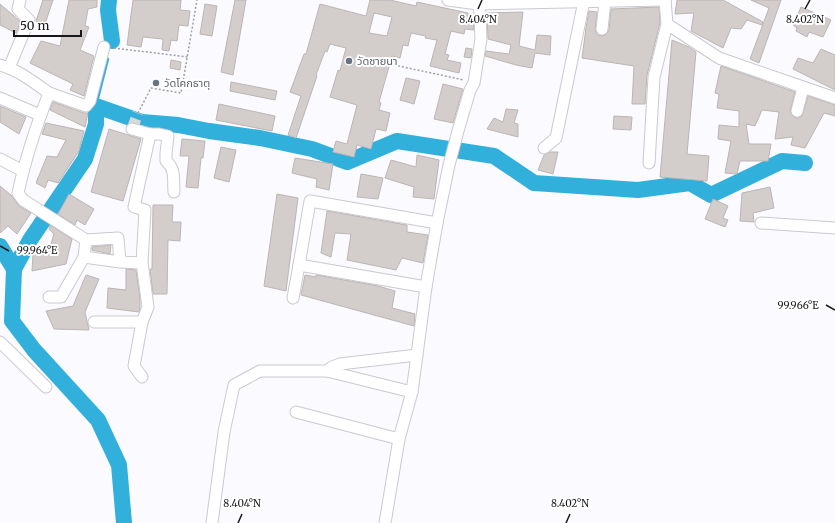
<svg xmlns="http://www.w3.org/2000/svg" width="835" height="523" viewBox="0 0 835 523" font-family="Merriweather,'Noto Sans Thai',serif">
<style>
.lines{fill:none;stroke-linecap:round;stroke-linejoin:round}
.stream{stroke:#32b0dc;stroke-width:2.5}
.river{stroke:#32b0dc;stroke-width:16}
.building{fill:#d3cdcc;stroke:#bbb5b5;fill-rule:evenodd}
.minor-tunnel{stroke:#d9d8dd;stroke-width:11;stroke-dasharray:11 5.5;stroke-linecap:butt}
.minor-casing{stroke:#cac9ce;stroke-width:13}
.path{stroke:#a09fa3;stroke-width:1.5;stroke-dasharray:2 2;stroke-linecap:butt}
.minor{stroke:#fff;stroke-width:11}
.ticks{fill:none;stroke:#18181a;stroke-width:1.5}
.worship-dot{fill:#6b7280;stroke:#fff;stroke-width:1.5}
.labels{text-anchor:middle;stroke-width:4;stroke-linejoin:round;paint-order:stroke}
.worship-label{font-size:11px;fill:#5b616d;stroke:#fff;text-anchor:start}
.ticks-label{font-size:10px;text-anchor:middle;fill:#18181a;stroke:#fff;stroke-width:4;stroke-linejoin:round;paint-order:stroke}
</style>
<rect width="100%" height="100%" fill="#fbfaff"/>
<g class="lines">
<path class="stream" d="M96,106L108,59"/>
<g class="river">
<path d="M109,0L108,10L112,41"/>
<path d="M0,246L14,269"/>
<path d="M124,523L119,465L98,420L34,350L12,321L14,269L30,240L85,159L96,124V106L142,122L178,125L209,131L260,138L312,149L347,162L397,141L494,156L534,183L638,190L690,183L711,195L782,161L805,163"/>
</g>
</g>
<g class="building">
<path d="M43,0H53L45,24L36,21Z"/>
<path d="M69,0H97V7L88,9L85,26L89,27L80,50L94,56L84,96L70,90L73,84L30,63L41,41L60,46Z"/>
<path d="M133,0H181L180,10L190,11L188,26L179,25L177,41L171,40L169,51L162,50L163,40L162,39L143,37L141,47L127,45Z"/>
<path d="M235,0H246L233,75L221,72Z"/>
<path d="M370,0H390L416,6L417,2L468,13L467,20H473L474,30L465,29L464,34L451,31L445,54L449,55L447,60L461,63L459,73L430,66L437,40L425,38L426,36L411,33L408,46L403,45L400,58L392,56L379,102L381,103L379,110L390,113L386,131L376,129L371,149L357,145L354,157L333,152L336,141L347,144L357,105L330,97L338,70L340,71L346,48L330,44L327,52L325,51L316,75L317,76L296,138L288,135L301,96L290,92L304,54H306L320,4L366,16ZM374,13L392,17L387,36L369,33Z"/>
<path d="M677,0H723L763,22L762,25L747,20L741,29L731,28L723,48L691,31L694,13L675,14Z"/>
<path d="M751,0H781L759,63L750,59L769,8Z"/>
<path d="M0,4L21,22L16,33L0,25Z"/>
<path d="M205,4L217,6L212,36L200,34Z"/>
<path d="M659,7L660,23L647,75L645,104H632L634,66L582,58L586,28L589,11L597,12L595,31L598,35L602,36L605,35L609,30L611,9Z"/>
<path d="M801,7L831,20L823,37L809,32L807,37L796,31L797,28L793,25Z"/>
<path d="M523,12L519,46L535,50L537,35L551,36L550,55L535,53L532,68L516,65L485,56L486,51L509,54L511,45L488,39L487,13Z"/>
<path d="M672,40L689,47L696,52L687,154L709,156L707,181L660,177Z"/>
<path d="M466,48L472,49L471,58L464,57Z"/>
<path d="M821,49L835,55V90L793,69L798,58L813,63Z"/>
<path d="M171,60L181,62L180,70L170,68Z"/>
<path d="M721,66L795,92L790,112L795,118H799L802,116L808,96L835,105V116L824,113L805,148L791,145L793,137L775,139L779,112L762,110L755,126L746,124L749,144H771L768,161H740L737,174L725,173L731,141L718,139L719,125L739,127V111L717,108L719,94L715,93Z"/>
<path d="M406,78L420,81L414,104L400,100Z"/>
<path d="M231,82L277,91L275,100L230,91Z"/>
<path d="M443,84L463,89L453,123L434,119Z"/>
<path d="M53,102L84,113H88L85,127L50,110Z"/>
<path d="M219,104L275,116L272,131L216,120Z"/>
<path d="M0,106L26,117L19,134L0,122Z"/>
<path d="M506,109L518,110L514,123L518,124V137L487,129L494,118L503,122Z"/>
<path d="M614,116L632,117L631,130L613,129Z"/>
<path d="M46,123L84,131L79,151L58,183L48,180L45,188L36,183L47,156L57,157L66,140L42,134Z"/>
<path d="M109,129L141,139L123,201L91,192Z"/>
<path d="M182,139L205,141L203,158H201L198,188L186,187L189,156H180Z"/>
<path d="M221,147L236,150L229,182L214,178Z"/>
<path d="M550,152H558L553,174L538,170L544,155Z"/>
<path d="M417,155L439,160L434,199L413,197L414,187L385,178L391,160L416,167Z"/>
<path d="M295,158L333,164L329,190L316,187L317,179L292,173Z"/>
<path d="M361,174L383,178L378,199L357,197Z"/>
<path d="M0,186L11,195L19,206L31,213L17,234L8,226L0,233Z"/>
<path d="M770,187L774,208L753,213L754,222L740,221L742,193Z"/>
<path d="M69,194L94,209L85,225L77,220L75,225L58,214Z"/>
<path d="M277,194L298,198L286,291L264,286Z"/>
<path d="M713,199L728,206L723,218L728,220L725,227L705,219Z"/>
<path d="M153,205H173L172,222H181L180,241L168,240L167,294H153L150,269H152Z"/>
<path d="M327,211L407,225V232L428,235L423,263L402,258L396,270L347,260L351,234L335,233L331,257L321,253Z"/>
<path d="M50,225L72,239L66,264L32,271L33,254H48L54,234L49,229Z"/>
<path d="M111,245L110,254L92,250V247Z"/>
<path d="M126,269L136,270L140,299V308L139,312L107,308L108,288L126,290Z"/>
<path d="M86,275L99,279L85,312L89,330L54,329L46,311L73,306Z"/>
<path d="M305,275L316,277V275L378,286L395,291L392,308L415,314L414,326L301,295Z"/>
</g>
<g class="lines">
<path class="minor-tunnel" d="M132,129L138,113"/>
<defs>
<g id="minor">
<path d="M448,0L478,4L665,0"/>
<path d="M667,24L719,58L835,98"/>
<path d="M602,29L605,1"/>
<path d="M0,65C17,69 35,83 49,93C37,124 25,160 18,193L23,200L86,240"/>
<path d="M9,68L29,20L18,9L20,0"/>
<path d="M49,93L86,106L90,101L104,47"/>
<path d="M0,98L40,115"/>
<path d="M797,111L803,88"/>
<path d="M150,134H159L168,136L166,153V161C176,169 173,180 174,192"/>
<path d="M544,148L556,138L584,1"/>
<path d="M0,159L23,171"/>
<path d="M649,163L654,77L667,24L665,0"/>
<path d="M761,223L835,228"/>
<path d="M120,262L84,257L86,240L118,238L120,262L142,263L145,210L134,207L150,134L132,129"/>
<path d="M142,263L148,307L142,322L134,366L142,377"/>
<path d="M426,287L299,265L310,201L437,223"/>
<path d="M49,297H61L84,257"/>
<path d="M293,298L299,265"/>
<path d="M94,322H142"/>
<path d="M0,342L46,387"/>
<path d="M327,371L332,367L340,364L417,355"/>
<path d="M296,412L399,439"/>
<path d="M212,523L224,432L234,385L260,371H327L412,392"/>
<path d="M385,523L399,439L412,392L426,287L437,223L449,165L458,131L470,90L474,83L481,39L480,13L478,0"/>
</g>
</defs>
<use href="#minor" class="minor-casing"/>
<g class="path">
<path d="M114,48L188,57"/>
<path d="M394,65L464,80"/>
<path d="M138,113L151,88L181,93L197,0"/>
</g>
<use href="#minor" class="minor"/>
</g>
<path class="ticks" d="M478,9L482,0M805,9L810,0M0,246L9,251M826,305L835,310M238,523L242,514M566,523L570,514"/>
<g class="worship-dot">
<circle cx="349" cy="61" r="4"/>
<circle cx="156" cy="83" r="4"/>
</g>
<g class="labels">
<g class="worship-label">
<text x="357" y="65">วัดชายนา</text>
<text x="164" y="87">วัดโคกธาตุ</text>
</g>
</g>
<g class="ticks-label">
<text x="478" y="23">8.404°N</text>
<text x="805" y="23">8.402°N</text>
<text x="37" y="254">99.964°E</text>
<text x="798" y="309">99.966°E</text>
<text x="242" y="507">8.404°N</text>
<text x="570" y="507">8.402°N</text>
</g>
<path d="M14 30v6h67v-6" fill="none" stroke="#18181a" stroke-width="2"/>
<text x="20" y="30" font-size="12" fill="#18181a" stroke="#ffffff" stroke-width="3" paint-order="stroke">50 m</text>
</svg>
